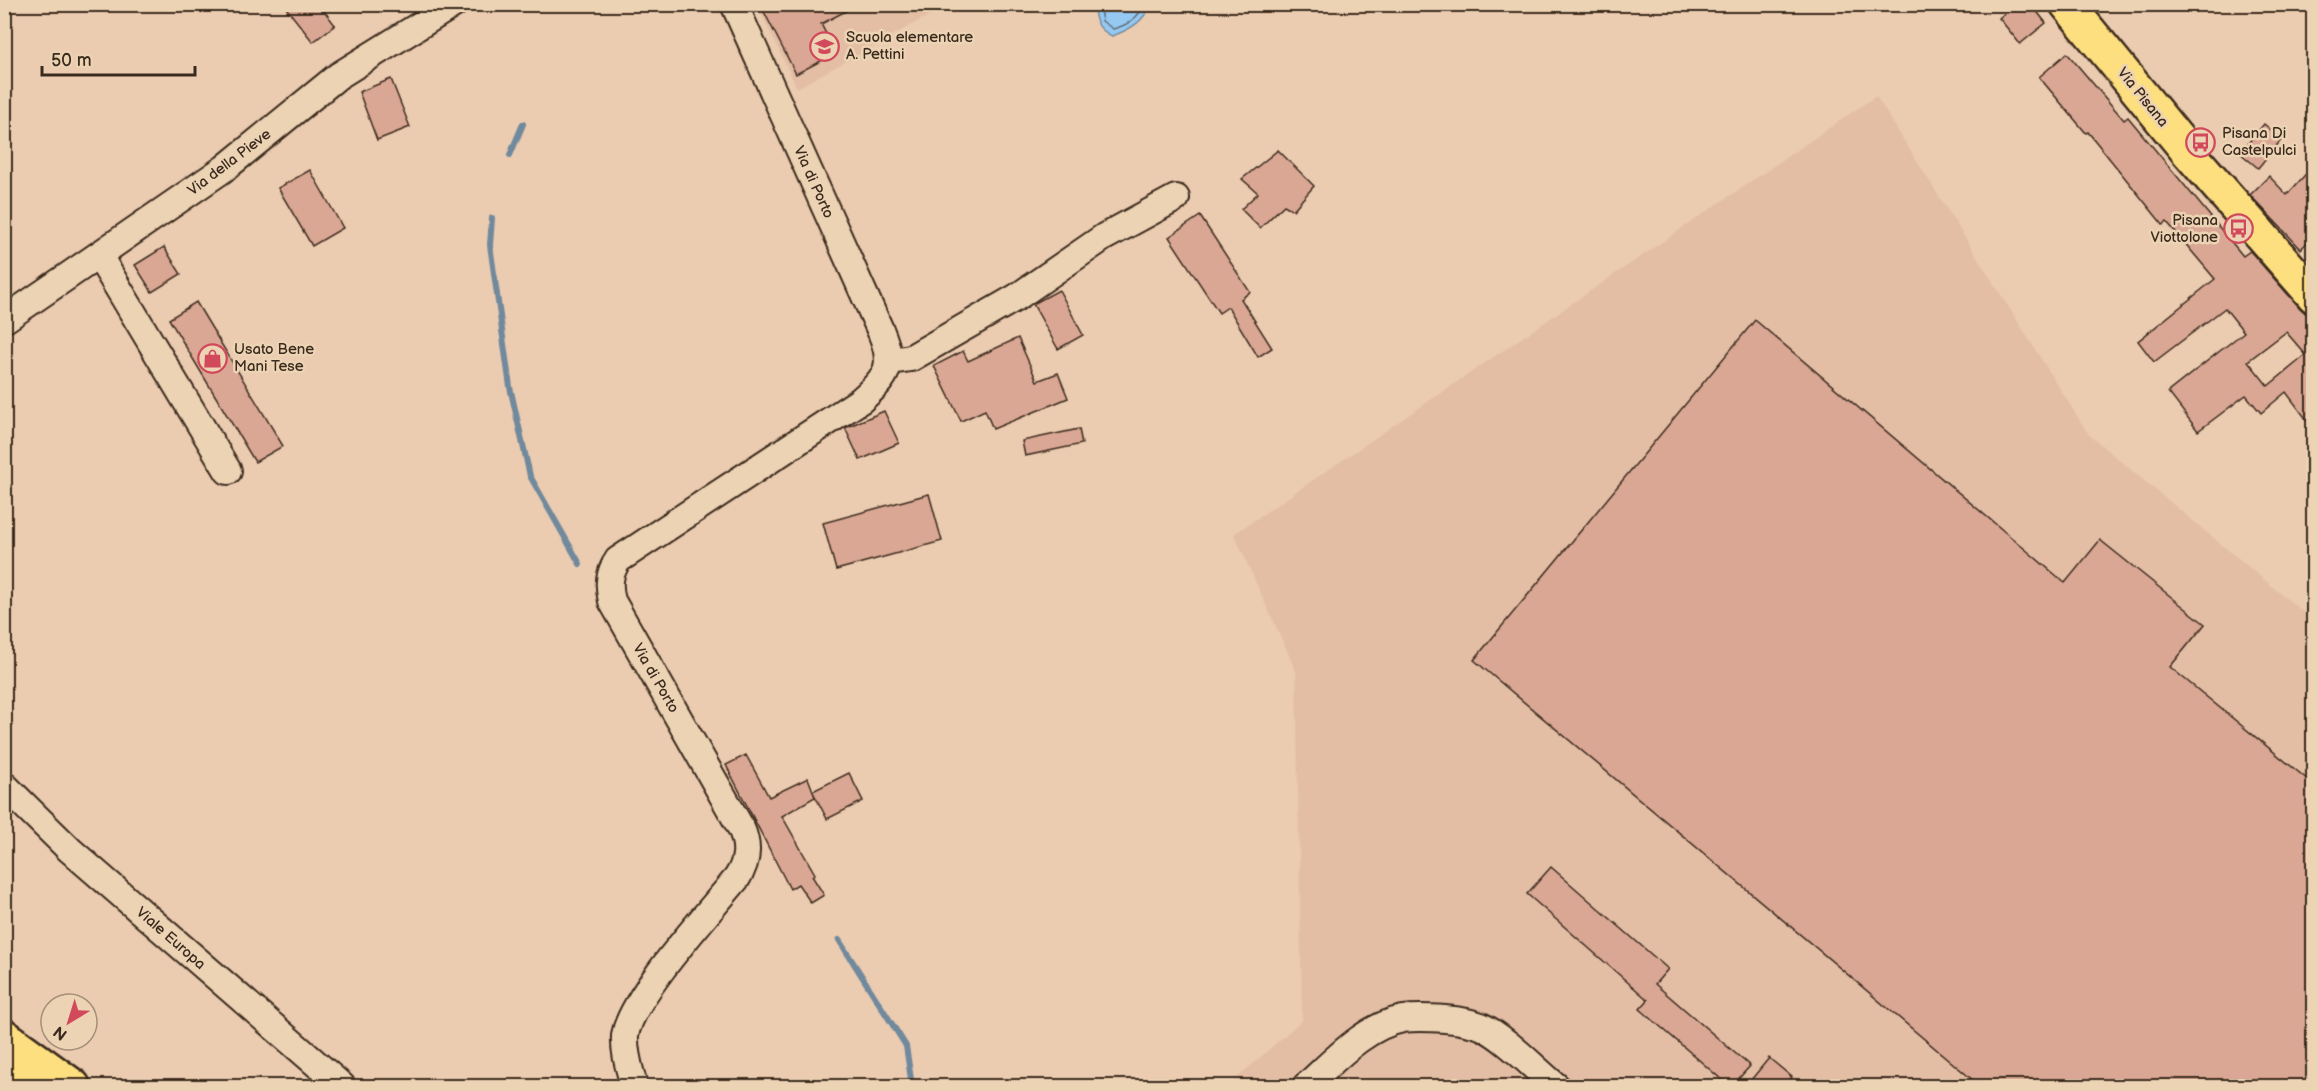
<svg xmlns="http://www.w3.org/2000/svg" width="2318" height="1091" viewBox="0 0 2318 1091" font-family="'Balsamiq Sans',sans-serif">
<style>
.built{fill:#e3bea5}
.water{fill:#95c9f2;stroke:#71899d;stroke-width:1.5}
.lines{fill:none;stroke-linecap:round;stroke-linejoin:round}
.shore{stroke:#5f6a73;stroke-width:1.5}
.stream{stroke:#71899d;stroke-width:6}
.building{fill:#daa794;stroke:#3b2a1e;stroke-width:1.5;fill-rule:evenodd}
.minor-casing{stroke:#3b2a1e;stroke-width:30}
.major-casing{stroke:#3b2a1e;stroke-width:38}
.highway-casing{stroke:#3b2a1e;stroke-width:38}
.minor{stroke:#ecd3b4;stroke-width:26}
.major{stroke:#fedf80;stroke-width:33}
.highway{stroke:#fedf80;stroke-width:33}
.labels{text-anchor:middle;stroke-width:5;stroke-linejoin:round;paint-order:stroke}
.poi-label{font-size:15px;fill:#3b2a1e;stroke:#ecd3b4;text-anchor:start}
.street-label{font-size:15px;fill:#3b2a1e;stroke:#ecd3b4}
</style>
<rect width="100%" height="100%" fill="#ebccb0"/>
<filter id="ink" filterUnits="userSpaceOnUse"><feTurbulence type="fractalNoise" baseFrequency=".0167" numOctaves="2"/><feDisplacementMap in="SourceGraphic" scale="12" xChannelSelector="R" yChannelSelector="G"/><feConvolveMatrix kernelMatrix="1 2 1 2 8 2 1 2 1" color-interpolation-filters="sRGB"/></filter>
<g filter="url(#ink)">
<g class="built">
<path d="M757,5H948L797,88Z"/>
<path d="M1876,96L2089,435L2313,620V1086H1228L1302,1020L1296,671L1234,534Z"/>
</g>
<path class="water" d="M1093,5V4L1150,5C1144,22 1129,30 1112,36C1097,29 1095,20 1093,5Z"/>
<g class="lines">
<path class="shore" d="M1099,4L1102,21L1113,29C1126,26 1139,18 1144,4"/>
<g class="stream">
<path d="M510,155L523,124"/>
<path d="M492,218L490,245L510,387L530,476L580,564"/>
<path d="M839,940L906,1046L912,1086"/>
</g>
</g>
<g class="building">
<path d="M283,4H319L335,25L313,42Z"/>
<path d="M760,4H859L821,24L836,53L796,74Z"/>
<path d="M2015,4H2031L2046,23L2020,44L1999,18Z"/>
<path d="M2067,53L2124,120L2128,117L2243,256L2250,251L2300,308L2313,320V428L2286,392L2261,413L2246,395L2198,431L2168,392L2244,332L2225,308L2154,362L2138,341L2215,279L2167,222L2163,225L2088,132L2086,133L2039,77ZM2286,332L2306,355L2268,386L2248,361Z"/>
<path d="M391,79L410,127L377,140L359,92Z"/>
<path d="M2264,124L2282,139L2258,168L2240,153Z"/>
<path d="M1278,150L1314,186L1293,210L1284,205L1260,228L1241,209L1258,193L1242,179Z"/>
<path d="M2313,166V236L2301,249L2250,195L2269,176L2287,195Z"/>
<path d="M310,170L343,228L312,246L278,188Z"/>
<path d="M1200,216L1250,292L1241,299L1272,348L1258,357L1228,307L1219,313L1169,237Z"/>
<path d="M164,247L181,274L152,292L135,265Z"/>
<path d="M1059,290L1083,335L1058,349L1033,304Z"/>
<path d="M196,302L283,446L255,462L169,319Z"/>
<path d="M1755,320L2065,583L2100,540L2205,624L2170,667L2313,784V1086H1980L1474,660Z"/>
<path d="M1018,338L1037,381L1058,373L1068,398L993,429L985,410L961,421L934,366L963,351L968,361Z"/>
<path d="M884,411L899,443L860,460L845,428Z"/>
<path d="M1079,429L1082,444L1025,456L1022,441Z"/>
<path d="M929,494L942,541L836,570L823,523Z"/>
<path d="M746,755L769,797L808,778L813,791L849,773L863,801L827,819L813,792L815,797L782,816L815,874L812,876L824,895L811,903L798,884L790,889L726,765Z"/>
<path d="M1551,867L1668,969L1655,984L1750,1066L1732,1086H1729L1640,1009L1648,1000L1527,894Z"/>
<path d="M1769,1058L1792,1077L1784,1086H1746Z"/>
</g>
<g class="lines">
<defs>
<g id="minor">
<path d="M99,256L228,471"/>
<path d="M4,320L225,168L338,76L454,4"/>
<path d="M890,361L911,358L1017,297L1104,237L1176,198"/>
<path d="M4,785L70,850L342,1086"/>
<path d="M634,1086C630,1070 624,1054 625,1036C630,998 710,911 737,878C748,861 749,846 741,828L612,601C608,585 609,573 618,560L861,400C888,376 895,366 881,332L734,4"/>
<path d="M1306,1086C1334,1061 1365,1026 1403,1019C1417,1017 1431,1018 1445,1019C1456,1020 1470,1022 1481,1026C1505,1037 1535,1069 1556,1086"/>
</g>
<path id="major" d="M2067,4L2189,153L2314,296"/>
<g id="highway">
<path d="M4,1036L73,1086"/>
<path d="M4,1068L30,1086"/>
</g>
</defs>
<use href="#minor" class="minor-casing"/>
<use href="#major" class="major-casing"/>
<use href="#highway" class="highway-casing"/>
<use href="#minor" class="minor"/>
<use href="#major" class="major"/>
<use href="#highway" class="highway"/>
</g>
</g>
<defs>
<symbol id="school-ring" viewBox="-11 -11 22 22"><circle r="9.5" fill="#ecd3b4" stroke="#d1495b" stroke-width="1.5"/><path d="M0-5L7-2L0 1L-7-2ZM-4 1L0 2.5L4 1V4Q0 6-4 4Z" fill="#d1495b"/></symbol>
<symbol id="bus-ring" viewBox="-11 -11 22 22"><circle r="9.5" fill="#ecd3b4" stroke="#d1495b" stroke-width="1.5"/><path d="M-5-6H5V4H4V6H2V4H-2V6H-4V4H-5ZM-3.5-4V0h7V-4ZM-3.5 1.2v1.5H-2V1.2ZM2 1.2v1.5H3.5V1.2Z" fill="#d1495b"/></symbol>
<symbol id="shop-ring" viewBox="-11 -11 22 22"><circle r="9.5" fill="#ecd3b4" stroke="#d1495b" stroke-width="1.5"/><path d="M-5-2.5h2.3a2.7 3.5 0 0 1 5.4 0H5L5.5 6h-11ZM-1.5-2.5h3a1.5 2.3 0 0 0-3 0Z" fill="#d1495b"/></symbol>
</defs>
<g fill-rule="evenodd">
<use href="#school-ring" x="808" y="30" width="33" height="33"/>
<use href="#bus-ring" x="2184" y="126" width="33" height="33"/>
<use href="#bus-ring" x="2222" y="212" width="33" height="33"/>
<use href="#shop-ring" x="196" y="342" width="33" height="33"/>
</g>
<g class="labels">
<g class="poi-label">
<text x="846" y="42">Scuola elementare<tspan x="846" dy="17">A. Pettini</tspan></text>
<text x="2222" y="138">Pisana Di<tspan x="2222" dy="17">Castelpulci</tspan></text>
<text x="2218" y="225" text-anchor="end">Pisana<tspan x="2218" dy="17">Viottolone</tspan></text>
<text x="234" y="354">Usato Bene<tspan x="234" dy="17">Mani Tese</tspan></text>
</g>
<g class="street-label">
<text transform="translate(2143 97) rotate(51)" y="5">Via Pisana</text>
<text transform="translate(229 162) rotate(-37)" y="5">Via della Pieve</text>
<text transform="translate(814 182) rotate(66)" y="5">Via di Porto</text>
<text transform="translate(656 678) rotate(60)" y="5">Via di Porto</text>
<text transform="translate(171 938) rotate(41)" y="5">Viale Europa</text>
</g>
</g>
<rect width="2318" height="1091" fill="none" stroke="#ecd3b4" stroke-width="24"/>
<rect x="12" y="12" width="2294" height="1067" fill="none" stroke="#3b2a1e" stroke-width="2" filter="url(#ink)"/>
<g transform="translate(69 1022) rotate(218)"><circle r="28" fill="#ecd3b4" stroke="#a58f78" stroke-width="1.5"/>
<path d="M0-4.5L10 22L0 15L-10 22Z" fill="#d1495b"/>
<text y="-9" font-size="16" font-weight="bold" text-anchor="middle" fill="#3b2a1e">N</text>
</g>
<path d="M42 66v9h153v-9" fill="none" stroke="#3b2a1e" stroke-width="3"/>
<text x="51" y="66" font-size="18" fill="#3b2a1e" stroke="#ecd3b4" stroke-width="4.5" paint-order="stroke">50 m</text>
</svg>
